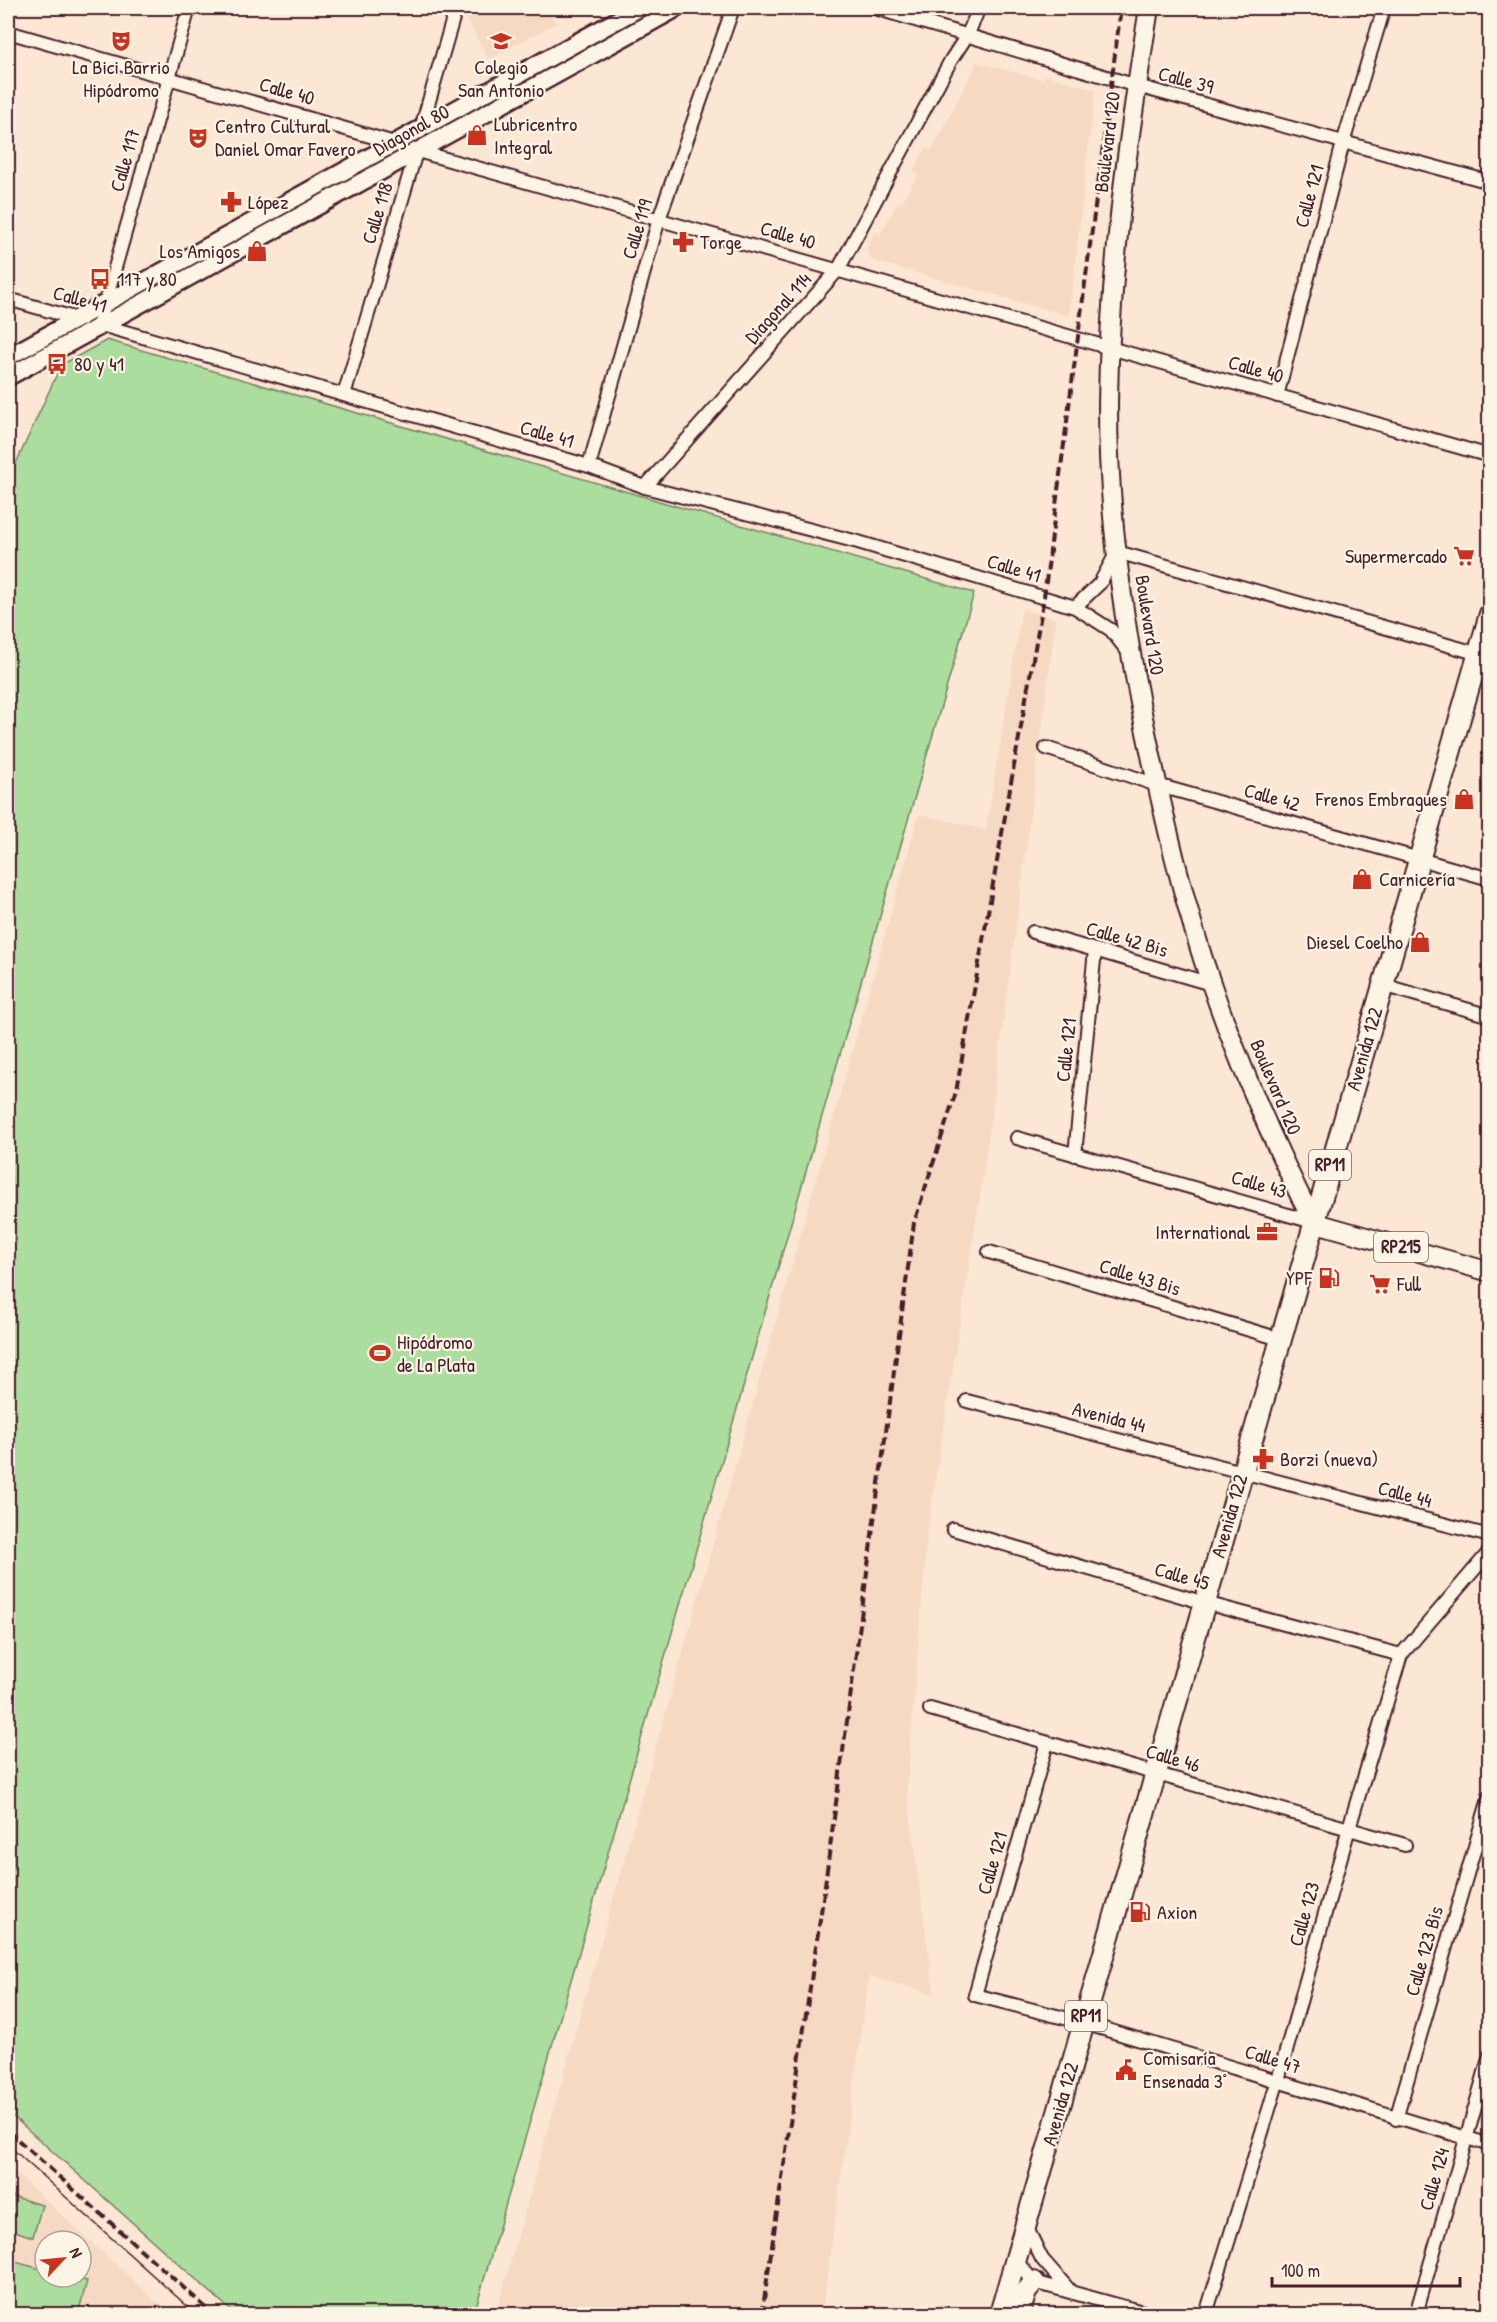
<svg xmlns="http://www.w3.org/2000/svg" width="1497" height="2322" viewBox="0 0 1497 2322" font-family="'Patrick Hand',sans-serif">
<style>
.built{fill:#f6d9c3;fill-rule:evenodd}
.green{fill:#aadd9e;stroke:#7a7e64;stroke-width:1.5}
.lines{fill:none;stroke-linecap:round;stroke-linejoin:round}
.minor-casing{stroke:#4a1f2b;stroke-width:16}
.secondary-casing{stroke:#4a1f2b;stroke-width:21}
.primary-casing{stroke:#4a1f2b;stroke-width:22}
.trunk-casing{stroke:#4a1f2b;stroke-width:24}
.minor{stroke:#fcf5e5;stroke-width:12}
.secondary{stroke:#fcf5e5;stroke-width:16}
.primary{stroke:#fcf5e5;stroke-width:18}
.trunk{stroke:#fcf5e5;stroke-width:20}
.tram{stroke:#4a1f2b;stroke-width:1.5}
.rail{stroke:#4a1f2b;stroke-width:4;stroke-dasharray:9 4.5;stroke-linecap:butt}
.labels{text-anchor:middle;stroke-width:4.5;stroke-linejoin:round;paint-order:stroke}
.shield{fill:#fcf5e5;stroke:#7f5f63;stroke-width:1.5}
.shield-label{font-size:18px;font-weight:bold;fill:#4a1f2b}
.poi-label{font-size:20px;fill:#4a1f2b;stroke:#fcf5e5;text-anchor:start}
.street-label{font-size:20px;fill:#4a1f2b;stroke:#fcf5e5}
</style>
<rect width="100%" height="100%" fill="#fbe7d3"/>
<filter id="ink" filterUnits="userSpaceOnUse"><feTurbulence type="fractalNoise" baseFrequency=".0167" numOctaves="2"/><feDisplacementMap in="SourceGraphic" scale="12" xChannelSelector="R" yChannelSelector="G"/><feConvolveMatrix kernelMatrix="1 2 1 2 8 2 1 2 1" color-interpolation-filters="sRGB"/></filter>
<g filter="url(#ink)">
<g class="built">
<path d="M485,8H546L556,23L489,59L465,18Z"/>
<path d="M977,62L1043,80L1045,75L1095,90L1069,316L871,260L866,249L875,233L880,235L898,202L901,204L918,174L913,171L926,148L932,151Z"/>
<path d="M1022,609L1056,619L985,1163L927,1534L907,1789L934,1994L869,1976L822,2314H496L919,814L986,830Z"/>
<path d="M8,2166L170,2314H8ZM45,2241H81V2277H45Z"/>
</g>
<g class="green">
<path d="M107,340L974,593L474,2314H235L8,2112V481L61,365Z"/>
<path d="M8,2195L42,2205L33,2237L8,2229Z"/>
<path d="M8,2260L45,2270V2277H72L87,2281L78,2314H8Z"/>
</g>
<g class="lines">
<defs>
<g id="minor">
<path d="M875,8L1137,86L1490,182"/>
<path d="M8,32L398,144"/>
<path d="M420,132L456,8"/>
<path d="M414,150L1490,456"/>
<path d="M8,299L81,320"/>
<path d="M98,324L589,466L645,487L858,542L1075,607L1111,630L1129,653"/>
<path d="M99,324L189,8"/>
<path d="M344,395L417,149"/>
<path d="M1277,396L1343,143L1384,8"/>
<path d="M589,466L659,219L733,8"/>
<path d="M645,487L838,270L951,60L968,34L979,8"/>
<path d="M1075,607L1100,583L1117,552L1490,657"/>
<path d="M1046,748L1157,785L1490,879"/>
<path d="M1033,932L1211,984"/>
<path d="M1382,985L1490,1016"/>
<path d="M1017,1138L1313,1222"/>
<path d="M1075,1155L1095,950"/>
<path d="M989,1252L1280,1339"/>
<path d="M967,1401L1490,1536"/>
<path d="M953,1529L1205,1603L1401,1655"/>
<path d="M930,1709L1405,1845"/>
<path d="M1047,1743L975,1995L1084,2023L1490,2145"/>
<path d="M1396,2119L1490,1795"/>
<path d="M1026,2226L1042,2259L1071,2292"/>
<path d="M1015,2260L1034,2282L1150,2314"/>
<path d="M1206,2314L1278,2080L1349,1828L1401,1655L1490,1551"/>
<path d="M1416,2314L1490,2055"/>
</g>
<g id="secondary">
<path d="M8,357L639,8"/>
<path d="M8,377L677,8"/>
</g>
<path id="primary" d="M1149,8C1128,139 1109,273 1108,407C1108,518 1124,629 1147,737C1165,821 1184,905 1212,986C1240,1067 1275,1146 1313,1222L1490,1272"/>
<g id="trunk">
<path d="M1000,2314L1490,614"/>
<path d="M1019,2314L1026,2292L1034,2282"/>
</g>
</defs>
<use href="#minor" class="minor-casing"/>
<use href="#secondary" class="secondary-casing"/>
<use href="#primary" class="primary-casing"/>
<use href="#trunk" class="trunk-casing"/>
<use href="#minor" class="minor"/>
<use href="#secondary" class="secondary"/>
<use href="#primary" class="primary"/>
<use href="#trunk" class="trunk"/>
<path class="tram" d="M8,2145L196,2314"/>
<g class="rail">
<path d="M8,2131L213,2314"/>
<path d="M762,2314L824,1892L914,1223L956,1092L1044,597L1121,8"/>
</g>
</g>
</g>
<defs>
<symbol id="theatre-bare" viewBox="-9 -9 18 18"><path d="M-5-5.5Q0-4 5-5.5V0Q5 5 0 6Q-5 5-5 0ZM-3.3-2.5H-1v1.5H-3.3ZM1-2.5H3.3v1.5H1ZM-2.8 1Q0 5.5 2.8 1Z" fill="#c8321e" stroke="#fcf5e5" stroke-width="2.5" paint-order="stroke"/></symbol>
<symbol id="school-bare" viewBox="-9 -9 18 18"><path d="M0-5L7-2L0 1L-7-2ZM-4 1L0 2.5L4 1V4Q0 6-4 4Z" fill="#c8321e" stroke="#fcf5e5" stroke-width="2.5" paint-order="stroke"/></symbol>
<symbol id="shop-bare" viewBox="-9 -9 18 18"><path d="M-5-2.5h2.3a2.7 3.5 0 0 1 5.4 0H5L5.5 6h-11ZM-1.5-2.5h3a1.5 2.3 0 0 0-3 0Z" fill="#c8321e" stroke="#fcf5e5" stroke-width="2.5" paint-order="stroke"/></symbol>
<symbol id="pharmacy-bare" viewBox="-9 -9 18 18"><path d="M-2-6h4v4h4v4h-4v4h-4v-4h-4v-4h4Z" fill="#c8321e" stroke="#fcf5e5" stroke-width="2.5" paint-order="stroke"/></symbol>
<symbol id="bus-bare" viewBox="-9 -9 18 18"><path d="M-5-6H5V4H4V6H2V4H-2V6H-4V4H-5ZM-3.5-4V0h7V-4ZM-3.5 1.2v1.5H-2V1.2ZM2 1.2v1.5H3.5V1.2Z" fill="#c8321e" stroke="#fcf5e5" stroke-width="2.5" paint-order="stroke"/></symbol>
<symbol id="supermarket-bare" viewBox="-9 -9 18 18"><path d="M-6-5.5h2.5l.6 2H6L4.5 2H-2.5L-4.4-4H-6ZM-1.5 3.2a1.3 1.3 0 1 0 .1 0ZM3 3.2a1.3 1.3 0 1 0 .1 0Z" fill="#c8321e" stroke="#fcf5e5" stroke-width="2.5" paint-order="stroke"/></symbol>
<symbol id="office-bare" viewBox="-9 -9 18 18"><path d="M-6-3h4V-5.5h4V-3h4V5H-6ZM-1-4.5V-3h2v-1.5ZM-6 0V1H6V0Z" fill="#c8321e" stroke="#fcf5e5" stroke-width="2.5" paint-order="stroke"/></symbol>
<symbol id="fuel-bare" viewBox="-9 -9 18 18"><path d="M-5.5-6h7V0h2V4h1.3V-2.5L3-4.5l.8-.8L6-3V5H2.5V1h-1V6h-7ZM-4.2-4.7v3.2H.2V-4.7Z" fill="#c8321e" stroke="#fcf5e5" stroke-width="2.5" paint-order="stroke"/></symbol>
<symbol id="stadium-bare" viewBox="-9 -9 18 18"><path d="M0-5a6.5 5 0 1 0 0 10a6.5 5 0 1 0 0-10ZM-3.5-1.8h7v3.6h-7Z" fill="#c8321e" stroke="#fcf5e5" stroke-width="2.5" paint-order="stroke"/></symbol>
<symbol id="civic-bare" viewBox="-9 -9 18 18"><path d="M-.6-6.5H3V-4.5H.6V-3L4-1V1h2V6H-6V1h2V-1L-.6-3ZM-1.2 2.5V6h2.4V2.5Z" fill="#c8321e" stroke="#fcf5e5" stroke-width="2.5" paint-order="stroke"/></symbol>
</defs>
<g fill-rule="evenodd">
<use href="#theatre-bare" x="106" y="26" width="30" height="30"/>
<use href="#school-bare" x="486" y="26" width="30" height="30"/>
<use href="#shop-bare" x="462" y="120" width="30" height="30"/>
<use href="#theatre-bare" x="183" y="123" width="30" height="30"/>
<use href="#pharmacy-bare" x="216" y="187" width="30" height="30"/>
<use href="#pharmacy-bare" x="668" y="227" width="30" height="30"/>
<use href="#shop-bare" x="242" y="236" width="30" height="30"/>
<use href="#bus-bare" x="85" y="264" width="30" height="30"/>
<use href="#bus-bare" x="42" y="349" width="30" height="30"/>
<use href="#supermarket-bare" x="1449" y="541" width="30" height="30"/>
<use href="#shop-bare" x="1449" y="784" width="30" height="30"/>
<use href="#shop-bare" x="1347" y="864" width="30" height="30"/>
<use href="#shop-bare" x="1405" y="927" width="30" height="30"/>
<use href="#office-bare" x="1252" y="1217" width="30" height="30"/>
<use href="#fuel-bare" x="1314" y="1263" width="30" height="30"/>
<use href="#supermarket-bare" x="1365" y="1269" width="30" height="30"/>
<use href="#stadium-bare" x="365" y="1338" width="30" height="30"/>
<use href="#pharmacy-bare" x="1248" y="1444" width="30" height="30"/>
<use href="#fuel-bare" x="1125" y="1897" width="30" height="30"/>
<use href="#civic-bare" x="1111" y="2055" width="30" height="30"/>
</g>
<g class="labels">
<g class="shield">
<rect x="1309" y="1150" width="42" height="30" rx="4.5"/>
<rect x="1374" y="1232" width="54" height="30" rx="4.5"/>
<rect x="1065" y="2001" width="42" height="30" rx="4.5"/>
</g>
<g class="shield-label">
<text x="1330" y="1171">RP11</text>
<text x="1401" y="1253">RP215</text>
<text x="1086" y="2022">RP11</text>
</g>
<g class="poi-label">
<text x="121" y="74" text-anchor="middle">La Bici Barrio<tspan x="121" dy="23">Hipódromo</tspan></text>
<text x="501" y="74" text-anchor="middle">Colegio<tspan x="501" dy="23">San Antonio</tspan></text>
<text x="494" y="131">Lubricentro<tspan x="494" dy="23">Integral</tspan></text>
<text x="215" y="133">Centro Cultural<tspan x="215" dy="23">Daniel Omar Favero</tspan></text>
<text x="248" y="209">López</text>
<text x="700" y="249">Torge</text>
<text x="240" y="258" text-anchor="end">Los Amigos</text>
<text x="117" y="286">117 y 80</text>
<text x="74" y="371">80 y 41</text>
<text x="1447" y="563" text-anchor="end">Supermercado</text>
<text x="1447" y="806" text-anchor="end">Frenos Embragues</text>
<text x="1379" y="886">Carnicería</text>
<text x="1403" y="949" text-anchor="end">Diesel Coelho</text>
<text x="1250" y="1239" text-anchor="end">International</text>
<text x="1312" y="1285" text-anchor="end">YPF</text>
<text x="1397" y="1291">Full</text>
<text x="397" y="1349">Hipódromo<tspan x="397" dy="23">de La Plata</tspan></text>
<text x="1280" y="1466">Borzi (nueva)</text>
<text x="1157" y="1919">Axion</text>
<text x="1143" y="2065">Comisaría<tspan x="1143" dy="23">Ensenada 3°</tspan></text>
</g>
<g class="street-label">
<text transform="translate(1186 80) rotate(15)" y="7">Calle 39</text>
<text transform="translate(287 91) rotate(16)" y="7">Calle 40</text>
<text transform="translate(411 130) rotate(-29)" y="7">Diagonal 80</text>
<text transform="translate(1107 142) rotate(-83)" y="7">Boulevard 120</text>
<text transform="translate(125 160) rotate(-74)" y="7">Calle 117</text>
<text transform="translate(1309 196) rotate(-75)" y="7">Calle 121</text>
<text transform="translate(377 213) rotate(-73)" y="7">Calle 118</text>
<text transform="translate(637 229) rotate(-73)" y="7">Calle 119</text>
<text transform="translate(788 235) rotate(16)" y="7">Calle 40</text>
<text transform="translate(80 299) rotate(15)" y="7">Calle 41</text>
<text transform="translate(778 308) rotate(-48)" y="7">Diagonal 114</text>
<text transform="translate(1256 369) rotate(16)" y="7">Calle 40</text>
<text transform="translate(547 434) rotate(16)" y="7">Calle 41</text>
<text transform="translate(1014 568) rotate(17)" y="7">Calle 41</text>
<text transform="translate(1150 625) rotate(81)" y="7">Boulevard 120</text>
<text transform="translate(1272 797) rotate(16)" y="7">Calle 42</text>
<text transform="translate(1127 939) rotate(16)" y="7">Calle 42 Bis</text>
<text transform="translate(1364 1049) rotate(-74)" y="7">Avenida 122</text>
<text transform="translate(1066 1050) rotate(-84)" y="7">Calle 121</text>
<text transform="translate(1276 1087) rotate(67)" y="7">Boulevard 120</text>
<text transform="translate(1259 1184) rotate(16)" y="7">Calle 43</text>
<text transform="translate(1140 1277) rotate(17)" y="7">Calle 43 Bis</text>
<text transform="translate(1109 1417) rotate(14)" y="7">Avenida 44</text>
<text transform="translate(1405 1494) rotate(15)" y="7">Calle 44</text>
<text transform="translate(1229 1516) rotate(-74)" y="7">Avenida 122</text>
<text transform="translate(1182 1576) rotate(16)" y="7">Calle 45</text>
<text transform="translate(1173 1758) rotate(16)" y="7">Calle 46</text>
<text transform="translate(992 1863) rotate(-74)" y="7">Calle 121</text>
<text transform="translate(1304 1914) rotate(-74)" y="7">Calle 123</text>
<text transform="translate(1424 1951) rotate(-74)" y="7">Calle 123 Bis</text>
<text transform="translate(1273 2059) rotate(17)" y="7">Calle 47</text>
<text transform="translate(1060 2104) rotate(-74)" y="7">Avenida 122</text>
<text transform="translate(1434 2179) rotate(-74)" y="7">Calle 124</text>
</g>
</g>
<rect width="1497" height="2322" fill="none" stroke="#fcf5e5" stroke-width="30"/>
<rect x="15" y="15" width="1467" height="2292" fill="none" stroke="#4a1f2b" stroke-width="2" filter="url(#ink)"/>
<g transform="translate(63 2259) rotate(64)"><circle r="28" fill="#fcf5e5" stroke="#b59f9b" stroke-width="1.5"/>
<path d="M0-4.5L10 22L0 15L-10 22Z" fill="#c8321e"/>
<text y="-9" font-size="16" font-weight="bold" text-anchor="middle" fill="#4a1f2b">N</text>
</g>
<path d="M1272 2277v9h188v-9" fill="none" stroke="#4a1f2b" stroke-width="3"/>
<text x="1281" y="2277" font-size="18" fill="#4a1f2b" stroke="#fcf5e5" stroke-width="4.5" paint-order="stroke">100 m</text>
</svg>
